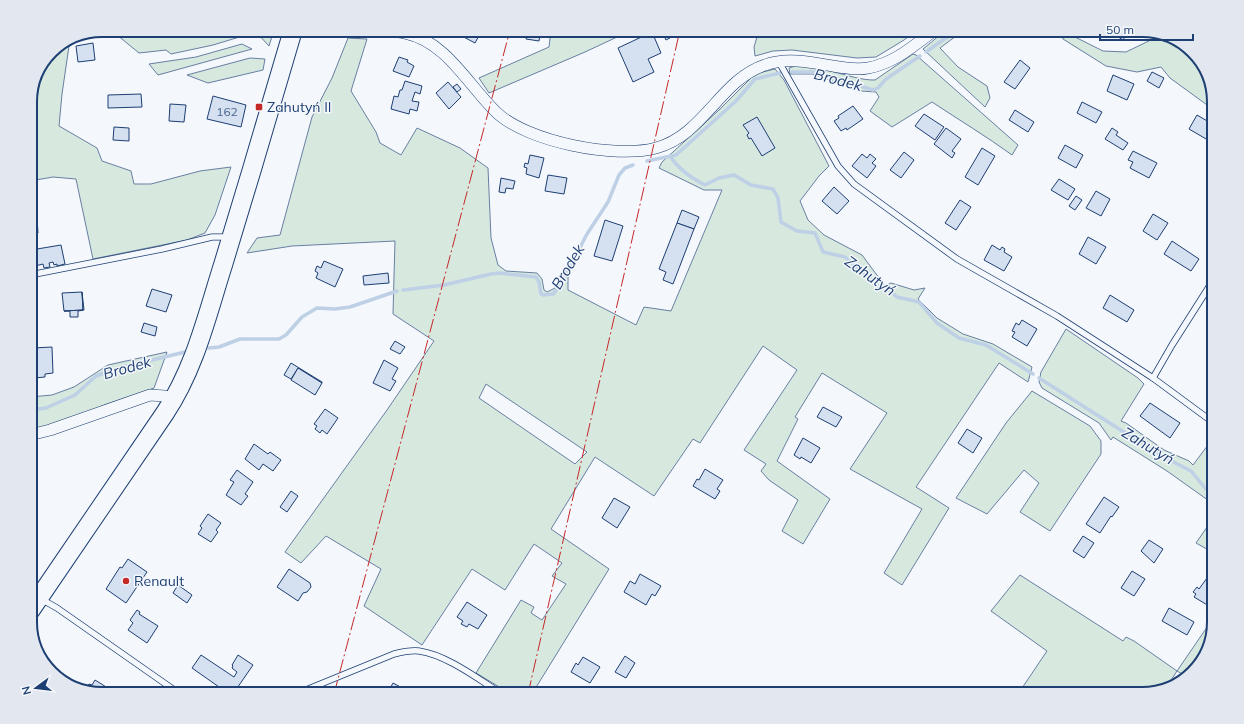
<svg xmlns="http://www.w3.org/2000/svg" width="1244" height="724" viewBox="0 0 1244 724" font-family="Mulish,sans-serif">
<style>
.green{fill:#d7e8df;stroke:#687fa3;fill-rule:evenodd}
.water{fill:#bed0e5;stroke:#687fa3}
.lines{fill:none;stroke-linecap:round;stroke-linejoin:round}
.stream{stroke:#bed0e5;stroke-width:3.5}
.building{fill:#d5e0f0;stroke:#1d3f73}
.service-casing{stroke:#1d3f73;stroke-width:7}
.minor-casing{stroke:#1d3f73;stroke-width:12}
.primary-casing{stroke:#1d3f73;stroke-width:20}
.service{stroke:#f4f7fb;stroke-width:5.5}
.minor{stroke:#f4f7fb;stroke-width:11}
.primary{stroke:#f4f7fb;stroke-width:18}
.power{stroke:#c62828;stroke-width:1;stroke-dasharray:14 3 2 3;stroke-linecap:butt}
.poi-dot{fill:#c62828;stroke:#f4f7fb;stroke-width:1.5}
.labels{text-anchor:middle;stroke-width:3;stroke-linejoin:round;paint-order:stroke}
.number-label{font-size:12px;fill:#4b6792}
.poi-label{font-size:14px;fill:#1d3f73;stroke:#f4f7fb;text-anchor:start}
.water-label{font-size:15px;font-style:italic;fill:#1d3f73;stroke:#f4f7fb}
.rim{fill:none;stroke:#1d3f73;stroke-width:2}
</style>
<rect width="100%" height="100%" fill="#f4f7fb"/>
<g class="green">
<path d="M111,30H274L269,46L256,32L213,45L171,54L166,50L139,53Z"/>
<path d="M551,30H632L585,52L489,93L479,78L549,47Z"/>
<path d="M759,30H917L904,40L876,57L857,58L792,50L773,51L755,56L754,47Z"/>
<path d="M946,30H964L940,48L958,67L987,86L990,98L985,107L923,49Z"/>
<path d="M1061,30L1103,51L1126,52L1157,37L1166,36L1178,40L1204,66L1214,98V110L1170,78L1161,67L1137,72L1106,66L1063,39Z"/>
<path d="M82,34L69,46L62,94L59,126L97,148L102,161L131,171L134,184H151L200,171L231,167L215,215L205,233L187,240L93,259L76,179L53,177L30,181V98L51,51L75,35Z"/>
<path d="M348,38L367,39L351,91L376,132L380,143L401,155L417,128L460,148L488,168L491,238L498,265L506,271L537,273L542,279L544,290L547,292L555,288L568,267V290L636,325L644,307L671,311L722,190H704L659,168L662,162L719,110L755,74L775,69L784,80L829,166L819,176L800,201L808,220L824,235L862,255L885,286L891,283L914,290L925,288L918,299L937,318L963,334L993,344L1032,367L1028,382L999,363L916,487L949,508L902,585L884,573L922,509L850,469L887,413L822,373L795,417L798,419L777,461L830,499L803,544L782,531L798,500L769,480L761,471L766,464L744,450L797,370L763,346L700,443L693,439L654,496L595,457L551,529L609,569L535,689L530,694H511L476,673L521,600L534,607L531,613L542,620L566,584L552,576L562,563L534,544L505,590L472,569L422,645L364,606L381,569L326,536L301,563L285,552L387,410L434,341L393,314L395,241L292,246L247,253L257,238L280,235L312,117L332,78ZM486,384L587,452L575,464L479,398Z"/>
<path d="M242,44L252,49L158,75L149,64L196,57Z"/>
<path d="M913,54L916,55L1018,145L1012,155C986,136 959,120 932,102L892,127L870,111L879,97L876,92L861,91L812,74H790L789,68C810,59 851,81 875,80Z"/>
<path d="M250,58L265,59L263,70L208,83L187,75Z"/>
<path d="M1066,329L1138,378L1144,384L1121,421L1126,423L1164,450L1189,461L1193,465L1214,437V504L1211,505L1212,503L1167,471L1113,437L1111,440L1099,423L1042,388L1039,382L1041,372Z"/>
<path d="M167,352L154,388L107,404L70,419L30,431V397L52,395L74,387L108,365Z"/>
<path d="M1032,391L1090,426L1101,441V454L1050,531L1020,512L1039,483L1024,470L987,514L956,498L1006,423Z"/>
<path d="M1214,517V553L1196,543Z"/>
<path d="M1020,575L1123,641L1126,637L1134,641L1177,671L1214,617V622L1204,658L1186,676L1177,671L1166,688L1142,694H1018L1047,651L991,611Z"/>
</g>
<path class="water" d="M823,30H869C862,38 831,37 823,30Z"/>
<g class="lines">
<g class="stream">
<path d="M926,52L957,30"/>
<path d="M792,72H816L873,90L878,88L886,79L920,56"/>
<path d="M670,156C679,170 691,178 705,185L719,178L734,175L751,185L773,189L778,198L781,222L797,231L815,233L823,252L845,257L878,286L888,289L897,297L919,302L937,323L959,338L986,345L1033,374"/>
<path d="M647,161L676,155L736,101L755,79L780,73"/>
<path d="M403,290L444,285L491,274L499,273L536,277L539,282L541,294L543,295L553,294L560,286L587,234L608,202L619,175L625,168L633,165"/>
<path d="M209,348L219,347L240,339H279L286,335L302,317L317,308L335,309L350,307L397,291"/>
<path d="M1039,378L1160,455L1191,471L1205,488L1214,491"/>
<path d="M30,410L46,408L75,395L96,376L119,368L185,352"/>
</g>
</g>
<g class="building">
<path d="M460,30H482L475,43L458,34Z"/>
<path d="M528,30H541L539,41L526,39Z"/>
<path d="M661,30H685L666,40Z"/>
<path d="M1114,30H1129L1123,40L1112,33Z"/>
<path d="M652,32L661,53L648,59L654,72L633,82L618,48Z"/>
<path d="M93,43L95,60L78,62L76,46Z"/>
<path d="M399,57L408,60L407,62L414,66L409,77L393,71Z"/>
<path d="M1020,60L1030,68L1015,89L1004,82Z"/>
<path d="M1152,72L1164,78L1159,88L1147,81Z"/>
<path d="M1113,75L1134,84L1127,100L1107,91Z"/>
<path d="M405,81L422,86L420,94L415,92L412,101L419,102L417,111L410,109L409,114L391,109L394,96L398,97L400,90H402Z"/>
<path d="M448,82L461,97L449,109L436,93Z"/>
<path d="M457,84L461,89L457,92L453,87Z"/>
<path d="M141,94L142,107L108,108V95Z"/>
<path d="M213,96L246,105L241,127L207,119Z"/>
<path d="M1082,102L1102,112L1096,123L1077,113Z"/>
<path d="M170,104L186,105L184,122L169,121Z"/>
<path d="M853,106L863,119L847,130L846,128L841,131L834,121L839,118L838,116Z"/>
<path d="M1015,110L1034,122L1028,132L1009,120Z"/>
<path d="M924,114L944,127L935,140L915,126Z"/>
<path d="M1197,115L1214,125V141L1213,143L1189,129Z"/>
<path d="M757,117L775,148L762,156L751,138L749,139L747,135L749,133L743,125Z"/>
<path d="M114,127L129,128V141L113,140Z"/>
<path d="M946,128L961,139L952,151L955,153L952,158L934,144Z"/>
<path d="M1112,128L1118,132L1116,135L1128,143L1123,150L1105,139Z"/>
<path d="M1065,145L1083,155L1076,168L1058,158Z"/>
<path d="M982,148L995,156L978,185L965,177Z"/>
<path d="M1133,151L1157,163L1149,178L1130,168L1133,162L1128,160Z"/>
<path d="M904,152L914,160L901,178L890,170Z"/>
<path d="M862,154L867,158L870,154L876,159L872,163L876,166L867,178L852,166Z"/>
<path d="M530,155L544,158L539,178L526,174L527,168L524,167L525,163L528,164Z"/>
<path d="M548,175L567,178L564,194L545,191Z"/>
<path d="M501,178L515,181L513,189L506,188L505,193L499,192Z"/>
<path d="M1059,179L1075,189L1068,200L1051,190Z"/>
<path d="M834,187L849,201L837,214L822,201Z"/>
<path d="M1096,191L1110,199L1101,216L1086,208Z"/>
<path d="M1076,196L1082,200L1075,210L1069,206Z"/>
<path d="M960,200L971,207L956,230L945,223Z"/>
<path d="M36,203L38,233H30V204Z"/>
<path d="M682,210L699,217L694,229L677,223Z"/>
<path d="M1153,214L1168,223L1157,240L1143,231Z"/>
<path d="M605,220L623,226L612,261L594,256Z"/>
<path d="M677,223L694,229L673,284L663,280L666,272L659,269Z"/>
<path d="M1088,237L1106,247L1096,264L1079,254Z"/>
<path d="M1172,241L1199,259L1191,271L1164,254Z"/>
<path d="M61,245L65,264L57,266V264L54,265L53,262L49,263L50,267L44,268L43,264L35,266L31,250Z"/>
<path d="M992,245L1000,250L1002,247L1005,249L1004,252L1012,257L1004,271L984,260Z"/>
<path d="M324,261L343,269L335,287L316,278L318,273L315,271L317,266L321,268Z"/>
<path d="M388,273L389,283L364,285L363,276Z"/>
<path d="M152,289L172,295L166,312L146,306Z"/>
<path d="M82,292L83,310L64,311L62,293Z"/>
<path d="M82,292L84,310L78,311V317H70V311H64L83,310Z"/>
<path d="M1110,295L1134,310L1127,322L1103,308Z"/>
<path d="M1022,320L1037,329L1027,346L1012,337L1015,332L1012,331L1016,323L1019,325Z"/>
<path d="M144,323L157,327L155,336L141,332Z"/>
<path d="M395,341L405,347L400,354L390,349Z"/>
<path d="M52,347L53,373L45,374V377L34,378V365H30V358H33V348Z"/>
<path d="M384,360L398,368L392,379L396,381L390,391L373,383Z"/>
<path d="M291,363L322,382V383L298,368L291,379L284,375Z"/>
<path d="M298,368L322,383L315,395L291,380Z"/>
<path d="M1150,403L1180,423L1170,438L1140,416Z"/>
<path d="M823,407L842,417L836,427L817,417Z"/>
<path d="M325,409L338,418L327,434L322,430L320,433L315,429L317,426L314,424Z"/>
<path d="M967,429L982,438L973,453L958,443Z"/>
<path d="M803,438L820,448L811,463L801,457L800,459L794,455Z"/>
<path d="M254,444L268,454L270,452L281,460L273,471L263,464L259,470L245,459Z"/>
<path d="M705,469L723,480L717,489L720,491L715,499L693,486L697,479L699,480Z"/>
<path d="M237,470L253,482L245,494L248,496L241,505L226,495L234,482L230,480Z"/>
<path d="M291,491L298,496L287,512L280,507Z"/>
<path d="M1104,497L1119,507L1112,517L1111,516L1100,533L1086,524Z"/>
<path d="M614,498L630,507L617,528L602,518Z"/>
<path d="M208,514L221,523L216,530L218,532L211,542L198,534L202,528L200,526Z"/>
<path d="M1083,536L1094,543L1084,558L1073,551Z"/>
<path d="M1149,540L1163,549L1154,563L1141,551Z"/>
<path d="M128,559L147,572L126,603L106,589L120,567L122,568Z"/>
<path d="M289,569L310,583L311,587L307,592L303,593L298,601L277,587Z"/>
<path d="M1132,571L1145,579L1134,596L1121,588Z"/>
<path d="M640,574L661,586L655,596L652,594L646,605L624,592L630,581L635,584Z"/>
<path d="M1207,578L1214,583V602L1213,601L1209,606L1194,597L1196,594L1193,592L1197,587L1199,589Z"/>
<path d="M178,585L192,595L187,603L173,593Z"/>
<path d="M467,602L487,615L478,629L469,624L467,627L461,624L463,621L457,617Z"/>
<path d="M1169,608L1194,622L1187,635L1162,621Z"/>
<path d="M137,610L140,612L139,614L158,626L147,643L128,630L133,623L130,620Z"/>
<path d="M201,655L234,677L237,672L232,668L233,666L232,665L238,655L253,665L233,694H229L192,668Z"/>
<path d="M625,656L635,663L626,678L615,672Z"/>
<path d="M583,657L600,667L590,683L571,672L576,663L578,665Z"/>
<path d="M95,680L111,690L108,694H102L85,690L89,684L92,685Z"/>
<path d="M393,683L408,691L406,694H387Z"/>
</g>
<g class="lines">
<defs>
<g id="service">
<path d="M779,62L838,166L854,184L957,259L1057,316L1153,378L1214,423"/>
<path d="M30,275L162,249L212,237H229"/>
<path d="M1153,378L1172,345L1214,279"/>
<path d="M41,599L57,608L180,694"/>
<path d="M296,694L394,654C402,652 410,650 419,651C447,655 478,679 502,694"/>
</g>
<g id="minor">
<path d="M373,30C383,31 395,31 405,33C447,42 467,84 496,112C527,142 616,159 656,148C704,135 720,80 765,65C786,57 811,62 833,66C844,68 857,70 868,68C895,63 913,46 935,30"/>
<path d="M30,435L50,430L150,395L165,396L174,400"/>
</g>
<path id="primary" d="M30,611L165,413C195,368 207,315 223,265C247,187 270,108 293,30"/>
</defs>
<use href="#service" class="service-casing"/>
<use href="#minor" class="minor-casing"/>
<use href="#primary" class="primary-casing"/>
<use href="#service" class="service"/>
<use href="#minor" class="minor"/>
<use href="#primary" class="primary"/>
<g class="power">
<path d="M334,694L510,30"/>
<path d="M528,694L680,30"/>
</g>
</g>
<g class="poi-dot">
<rect x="255" y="103" width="8" height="8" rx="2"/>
<circle cx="126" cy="581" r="4"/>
</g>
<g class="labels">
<g class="number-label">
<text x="227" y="116">162</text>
</g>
<g class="poi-label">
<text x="267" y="112">Zahutyń II</text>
<text x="134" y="586">Renault</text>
</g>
<g class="water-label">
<text transform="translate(838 80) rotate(15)" y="5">Brodek</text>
<text transform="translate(568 267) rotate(-59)" y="5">Brodek</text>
<text transform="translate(870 276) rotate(35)" y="5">Zahutyń</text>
<text transform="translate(127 368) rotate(-16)" y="5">Brodek</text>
<text transform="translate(1148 446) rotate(31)" y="5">Zahutyń</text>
</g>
</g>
<path d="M0 0H1244V724H0ZM102 37H1142A65 65 0 0 1 1207 102V622A65 65 0 0 1 1142 687H102A65 65 0 0 1 37 622V102A65 65 0 0 1 102 37Z" fill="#e3e8f0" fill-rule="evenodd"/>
<path class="rim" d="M102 37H1142A65 65 0 0 1 1207 102V622A65 65 0 0 1 1142 687H102A65 65 0 0 1 37 622V102A65 65 0 0 1 102 37Z"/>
<g transform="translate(36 688) rotate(255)" stroke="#f4f7fb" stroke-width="3" paint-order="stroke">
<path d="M0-3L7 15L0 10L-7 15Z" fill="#1d3f73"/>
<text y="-6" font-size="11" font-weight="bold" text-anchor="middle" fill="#1d3f73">N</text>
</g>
<path d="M1100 34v6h93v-6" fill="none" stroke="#1d3f73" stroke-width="2"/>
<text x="1106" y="34" font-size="12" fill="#1d3f73" stroke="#f4f7fb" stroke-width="3" paint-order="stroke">50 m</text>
</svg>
